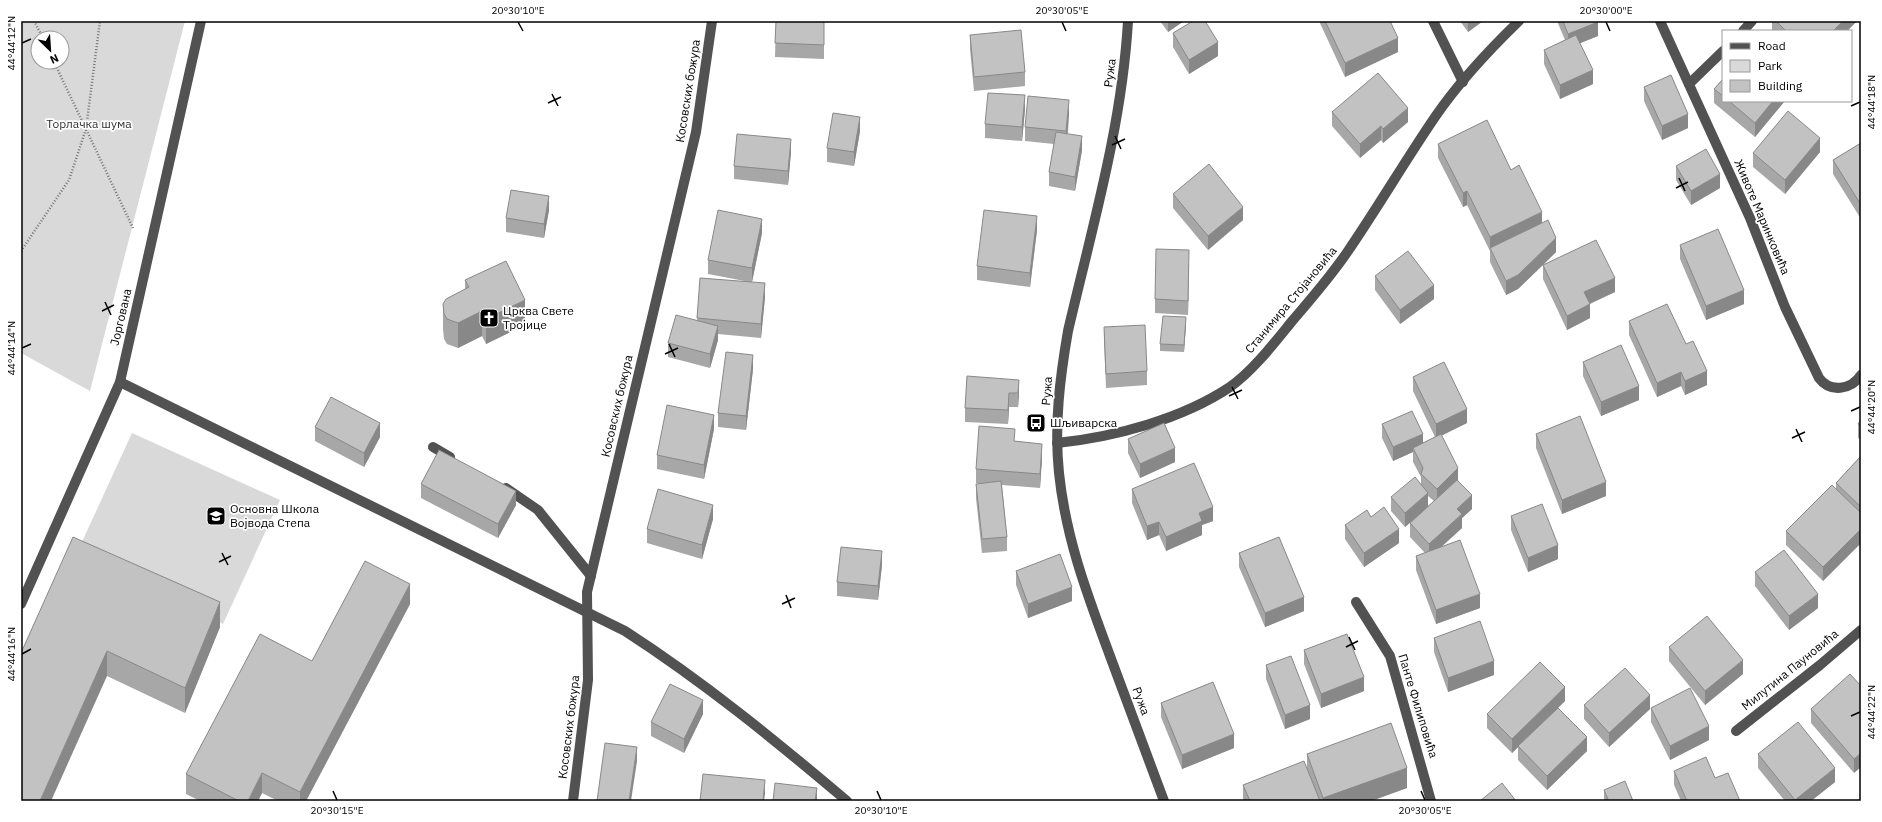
<svg xmlns="http://www.w3.org/2000/svg" width="1882" height="822" viewBox="0 0 1882 822" font-family="'IBM Plex Sans',sans-serif">
<style>
.green{fill:#d9d9d9;fill-rule:evenodd}
.lines{fill:none;stroke-linecap:round;stroke-linejoin:round}
.path{stroke:#747474;stroke-width:2.5;stroke-dasharray:1 2;stroke-linecap:butt}
.minor{stroke:#525252;stroke-width:10}
.wall{fill:#a7a7a7;fill-rule:evenodd}
.shaded-wall{fill:#888}
.building{fill:#c2c2c2;stroke:#888}
.ticks{fill:none;stroke:#000;stroke-width:1.5}
.labels{text-anchor:middle;stroke-width:3.5;stroke-linejoin:round;paint-order:stroke}
.street-label{font-size:12px;fill:#000;stroke:#fff}
.park-label{font-size:12px;fill:#303030;stroke:#fff}
.poi-label{font-size:12px;fill:#000;stroke:#fff;text-anchor:start}
.neatline{fill:none;stroke:#000;stroke-width:1.5}
.ticks-label{font-size:10px;text-anchor:middle;fill:#000}
</style>
<rect width="100%" height="100%" fill="#fff"/>
<g class="green">
<path d="M21,21H185L90,391L21,353ZM38,38H62V62H38Z"/>
<path d="M132,433L280,500L223,624L75,557Z"/>
</g>
<g class="lines">
<g class="path">
<path d="M34,21L43,38"/>
<path d="M54,62L133,228"/>
<path d="M21,251L69,180L86,129L100,21"/>
</g>
<g class="minor">
<path d="M1128,21C1122,126 1092,228 1068,331C1060,377 1054,425 1059,473C1066,539 1087,594 1110,656C1128,704 1146,753 1164,801"/>
<path d="M1433,21L1463,82"/>
<path d="M1660,21L1750,218L1785,307L1819,378C1830,393 1851,390 1861,375"/>
<path d="M1743,31L1752,21"/>
<path d="M1689,84L1723,51"/>
<path d="M120,382L625,631C704,682 776,741 847,801"/>
<path d="M1057,443C1115,437 1182,419 1230,387C1253,371 1275,342 1293,320C1312,298 1331,276 1348,251C1378,207 1405,161 1435,117C1459,82 1489,50 1519,21"/>
<path d="M433,447L450,457"/>
<path d="M506,488L538,510L591,576"/>
<path d="M1356,602L1390,656L1431,801"/>
<path d="M21,604L120,382L201,21"/>
<path d="M1736,731L1820,665L1861,630"/>
<path d="M573,801L588,680L587,592L696,132L712,21"/>
</g>
</g>
<g class="wall">
<path d="M776,21H824V59L775,57Z"/>
<path d="M1160,21H1184L1168,32Z"/>
<path d="M1319,21H1390L1398,52L1345,77Z"/>
<path d="M1460,21H1483L1468,32Z"/>
<path d="M1557,21H1597L1598,36L1580,43L1593,84L1560,99L1544,64V50L1565,40Z"/>
<path d="M1772,21H1857L1847,31H1772Z"/>
<path d="M1173,33L1218,56L1189,74L1173,47Z"/>
<path d="M970,35L1025,72V86L974,91L970,49Z"/>
<path d="M1723,79V101H1784V102L1755,137L1714,103V89Z"/>
<path d="M1644,87L1688,128L1662,140L1644,101Z"/>
<path d="M1025,109L1022,141L985,138V124Z"/>
<path d="M1332,112L1408,122L1383,143L1381,140L1360,158L1332,126Z"/>
<path d="M1069,114L1068,134L1082,150L1075,191L1049,186V172L1054,144L1025,141V127Z"/>
<path d="M860,131L854,166L827,162V148Z"/>
<path d="M1861,143V219L1833,174V160Z"/>
<path d="M1438,144L1511,170L1542,223L1556,252L1543,265L1615,292L1590,304V318L1567,330L1543,279V265L1518,289L1506,295L1490,262V251L1467,205L1463,207L1438,158Z"/>
<path d="M791,152L788,185L734,179V166Z"/>
<path d="M1820,152L1785,194L1753,167V153Z"/>
<path d="M1676,166L1720,188L1691,205L1676,180Z"/>
<path d="M1173,194L1243,220L1208,250L1173,208Z"/>
<path d="M549,210L544,238L506,232V218Z"/>
<path d="M1037,230L1030,287L977,280V266Z"/>
<path d="M762,233L752,282L765,297L761,338L718,334V340L710,368L668,357V343L697,320L700,278L750,282L708,274V260Z"/>
<path d="M1680,245L1744,304L1706,320L1680,259Z"/>
<path d="M1189,264L1188,315L1155,313V299Z"/>
<path d="M1375,276L1434,299L1400,324L1375,290Z"/>
<path d="M465,280L525,325L486,344L482,336L458,348L447,344L444,339L443,329V304L465,289Z"/>
<path d="M1629,321L1686,344L1707,385L1685,395L1681,386L1657,397L1629,335Z"/>
<path d="M1186,324L1184,352L1160,351V344Z"/>
<path d="M1104,327L1147,371V385L1106,388L1104,341Z"/>
<path d="M1583,362L1639,400L1601,416L1583,376Z"/>
<path d="M753,369L746,430L718,427V413Z"/>
<path d="M967,376L1019,394L1018,407H1009L1008,424L965,422V408Z"/>
<path d="M1413,377L1467,423L1441,436L1458,480L1472,509L1462,518V528L1441,547L1480,608L1436,624L1416,570V556L1425,553L1410,537V523L1419,515L1405,527L1391,511V497L1421,484V477L1413,462V452L1393,461L1382,438V424L1423,443L1435,437L1413,391ZM1428,496L1434,501L1428,506Z"/>
<path d="M1861,419V440L1858,438V424Z"/>
<path d="M315,427L380,437L364,467L315,441Z"/>
<path d="M714,429L704,479L657,469V455Z"/>
<path d="M1536,434L1606,496L1562,514L1536,448Z"/>
<path d="M1128,439L1175,462L1140,478L1128,453Z"/>
<path d="M1015,441L1042,458L1040,488L1002,485L1007,537V551L982,553L976,498V484L983,483H976V469Z"/>
<path d="M1861,456V543L1823,581L1786,545V531L1836,489V483Z"/>
<path d="M421,484L516,505L498,538L421,498Z"/>
<path d="M1132,489L1213,521L1202,525V535L1166,551L1159,535L1147,540L1132,503Z"/>
<path d="M1511,516L1558,559L1528,572L1511,530Z"/>
<path d="M1371,517L1399,543L1364,567L1345,539V525Z"/>
<path d="M713,519L702,559L647,543V529Z"/>
<path d="M1239,553L1304,611L1265,627L1239,567Z"/>
<path d="M882,565L878,600L837,596V582Z"/>
<path d="M1016,571L1072,601L1028,618L1016,585Z"/>
<path d="M1755,572L1818,608L1789,630L1755,586Z"/>
<path d="M410,604L306,801H278L262,793L258,801H200L186,794V774L312,661Z"/>
<path d="M220,627L185,713L107,676L21,653Z"/>
<path d="M1434,638L1494,675L1448,692L1434,652Z"/>
<path d="M1669,647L1743,674L1705,705L1669,661Z"/>
<path d="M1304,650L1364,691L1321,708L1304,664Z"/>
<path d="M1266,665L1310,719L1285,729L1266,679Z"/>
<path d="M1861,686L1854,773L1811,723V709Z"/>
<path d="M1565,701L1539,726L1587,751L1547,790L1518,760V747L1512,753L1487,728V714Z"/>
<path d="M1161,703L1234,748L1182,769L1161,717Z"/>
<path d="M1584,705L1650,709L1609,747L1584,719Z"/>
<path d="M1651,708L1709,740L1670,760L1651,722Z"/>
<path d="M703,714L684,753L651,736V722Z"/>
<path d="M1307,754L1407,788L1371,801H1244L1243,799V785L1307,767Z"/>
<path d="M1758,754L1835,782L1811,801H1785L1758,768Z"/>
<path d="M1674,771L1715,778L1740,801H1681L1674,785Z"/>
<path d="M1604,790L1633,801H1604Z"/>
</g>
<g class="shaded-wall">
<path d="M1168,21H1184L1168,32Z"/>
<path d="M1468,21H1483L1468,32Z"/>
<path d="M1843,21H1857L1847,31H1833Z"/>
<path d="M1598,22V36L1568,48V34Z"/>
<path d="M1398,38V52L1345,77V63Z"/>
<path d="M1218,42V56L1189,74V60Z"/>
<path d="M1593,70V84L1560,99V85Z"/>
<path d="M1025,95V109L1022,141V127Z"/>
<path d="M1069,100V114L1066,145V131Z"/>
<path d="M1773,101H1784V102L1755,137V123Z"/>
<path d="M1408,108V122L1383,143V129Z"/>
<path d="M1688,114V128L1662,140V126Z"/>
<path d="M860,117V131L854,166V152Z"/>
<path d="M1381,126V140L1360,158V144Z"/>
<path d="M1082,136V150L1075,191V177Z"/>
<path d="M1820,138V152L1785,194V180Z"/>
<path d="M791,139V152L788,185V171Z"/>
<path d="M1720,174V188L1691,205V191Z"/>
<path d="M1467,191V205L1463,207V193Z"/>
<path d="M549,196V210L544,238V224Z"/>
<path d="M1243,207V220L1208,250V236Z"/>
<path d="M1542,212V226L1490,248V251V237Z"/>
<path d="M1037,216V230L1030,287V273Z"/>
<path d="M762,219V233L752,282V268Z"/>
<path d="M1556,238V252L1518,289L1506,295V281Z"/>
<path d="M1189,250V264L1188,315V301Z"/>
<path d="M1615,278V292L1584,306V292Z"/>
<path d="M765,283V297L761,338V324Z"/>
<path d="M1434,285V299L1400,324V310Z"/>
<path d="M1744,290V304L1706,320V306Z"/>
<path d="M525,300V325L486,344V319Z"/>
<path d="M1590,304V318L1567,330V316Z"/>
<path d="M482,311V336L458,348V323Z"/>
<path d="M1186,317V324L1184,352V345Z"/>
<path d="M718,326V340L710,368V354Z"/>
<path d="M753,355V369L746,430V416Z"/>
<path d="M1707,371V385L1685,395V381Z"/>
<path d="M1681,372V386L1657,397V383Z"/>
<path d="M1019,380V394L1018,407V393Z"/>
<path d="M1639,386V400L1601,416V402Z"/>
<path d="M1009,393V407L1008,424V410Z"/>
<path d="M1467,409V423L1436,438V424Z"/>
<path d="M714,415V429L704,479V465Z"/>
<path d="M380,423V437L364,467V453Z"/>
<path d="M1423,434V448H1413V452L1393,461V447Z"/>
<path d="M1042,444V458L1040,488V474Z"/>
<path d="M1175,448V462L1140,478V464Z"/>
<path d="M1458,468V482L1437,503V489Z"/>
<path d="M1606,482V496L1562,514V500Z"/>
<path d="M516,491V505L498,538V524Z"/>
<path d="M1428,493V507L1405,527V513Z"/>
<path d="M1472,495V509L1462,518V528L1429,558V544L1457,509Z"/>
<path d="M713,505V519L702,559V545Z"/>
<path d="M1213,507V521L1202,525V535L1166,551V537L1199,513Z"/>
<path d="M1159,522V535L1147,540V526Z"/>
<path d="M1399,529V543L1364,567V553Z"/>
<path d="M1861,529V543L1823,581V567Z"/>
<path d="M1558,545V559L1528,572V558Z"/>
<path d="M882,551V565L878,600V586Z"/>
<path d="M410,584V604L306,801H300V792Z"/>
<path d="M1072,587V601L1028,618V604Z"/>
<path d="M1480,594V608L1436,624V610Z"/>
<path d="M1818,594V608L1789,630V616Z"/>
<path d="M1304,597V611L1265,627V613Z"/>
<path d="M220,602V627L185,713V688Z"/>
<path d="M107,651V676L51,801H40Z"/>
<path d="M1743,660V674L1705,705V691Z"/>
<path d="M1494,661V675L1448,692V678Z"/>
<path d="M1364,677V691L1321,708V694Z"/>
<path d="M1565,687V701L1512,753V739Z"/>
<path d="M1650,695V709L1609,747V733Z"/>
<path d="M703,700V714L684,753V739Z"/>
<path d="M1310,705V719L1285,729V715Z"/>
<path d="M1709,726V740L1670,760V746Z"/>
<path d="M1234,734V748L1182,769V755Z"/>
<path d="M1587,737V751L1547,790V776Z"/>
<path d="M637,747V761L631,801H629Z"/>
<path d="M1861,753V767L1854,773V759Z"/>
<path d="M1407,768V788L1371,801H1323V798Z"/>
<path d="M1835,768V782L1811,801H1795V800Z"/>
<path d="M262,773V793L258,801H248Z"/>
<path d="M765,780V794L764,801H763Z"/>
<path d="M817,788V801H815Z"/>
</g>
<g class="building">
<path d="M776,21H824V45L775,43Z"/>
<path d="M1193,21H1205L1218,42L1189,60L1173,33Z"/>
<path d="M1325,21H1390L1398,38L1345,63Z"/>
<path d="M1563,21H1597L1598,22L1568,34Z"/>
<path d="M1776,21H1843L1833,31H1786Z"/>
<path d="M1021,30L1025,72L974,77L970,35Z"/>
<path d="M1576,35L1593,70L1560,85L1544,50Z"/>
<path d="M1378,73L1408,108L1383,129L1381,126L1360,144L1332,112Z"/>
<path d="M1671,75L1688,114L1662,126L1644,87Z"/>
<path d="M1723,79V96L1714,89Z"/>
<path d="M988,93L1025,95L1022,127L985,124Z"/>
<path d="M1028,96L1069,100L1066,131L1025,127Z"/>
<path d="M1729,101H1773L1755,123Z"/>
<path d="M1788,111L1820,138L1785,180L1753,153Z"/>
<path d="M833,113L860,117L854,152L827,148Z"/>
<path d="M1487,120L1511,170L1519,165L1542,212L1490,237L1467,191L1463,193L1438,144Z"/>
<path d="M1056,132L1082,136L1075,177L1049,172Z"/>
<path d="M737,134L791,139L788,171L734,166Z"/>
<path d="M1861,143V205L1833,160Z"/>
<path d="M1706,149L1720,174L1691,191L1676,166Z"/>
<path d="M1209,164L1243,207L1208,236L1173,194Z"/>
<path d="M511,190L549,196L544,224L506,218Z"/>
<path d="M718,210L762,219L752,268L708,260Z"/>
<path d="M984,210L1037,216L1030,273L977,266Z"/>
<path d="M1548,220L1556,238L1518,275L1506,281L1490,248Z"/>
<path d="M1718,229L1744,290L1706,306L1680,245Z"/>
<path d="M1596,240L1615,278L1584,292L1590,304L1567,316L1543,265Z"/>
<path d="M1156,249L1189,250L1188,301L1155,299Z"/>
<path d="M1408,251L1434,285L1400,310L1375,276Z"/>
<path d="M506,261L525,300L486,319L482,311L458,323L447,319L444,314L443,304L446,299L469,287L465,280Z"/>
<path d="M700,278L765,283L761,324L697,318Z"/>
<path d="M1667,304L1686,344L1693,341L1707,371L1685,381L1681,372L1657,383L1629,321Z"/>
<path d="M676,315L718,326L710,354L668,343Z"/>
<path d="M1163,316L1186,317L1184,345L1160,344Z"/>
<path d="M1145,325L1147,371L1106,374L1104,327Z"/>
<path d="M1621,345L1639,386L1601,402L1583,362Z"/>
<path d="M726,352L753,355L746,416L718,413Z"/>
<path d="M1444,362L1467,409L1436,424L1413,377Z"/>
<path d="M967,376L1019,380L1018,393H1009L1008,410L965,408Z"/>
<path d="M331,397L380,423L364,453L315,427Z"/>
<path d="M667,405L714,415L704,465L657,455Z"/>
<path d="M1412,411L1423,434L1393,447L1382,424Z"/>
<path d="M1580,416L1606,482L1562,500L1536,434Z"/>
<path d="M1861,419V426L1858,424Z"/>
<path d="M1164,423L1175,448L1140,464L1128,439Z"/>
<path d="M979,426L1015,429L1014,441L1042,444L1040,474L976,469Z"/>
<path d="M1441,434L1458,468L1437,489L1421,474L1423,468L1413,448Z"/>
<path d="M439,450L516,491L498,524L421,484Z"/>
<path d="M1861,456V507L1836,483Z"/>
<path d="M1194,463L1213,507L1199,513L1202,521L1166,537L1159,522L1147,526L1132,489Z"/>
<path d="M1415,477L1428,493L1405,513L1391,497Z"/>
<path d="M1457,480L1472,495L1457,509L1462,514L1429,544L1410,523Z"/>
<path d="M1001,481L1007,537L982,539L976,484Z"/>
<path d="M1832,485L1861,513V529L1823,567L1786,531Z"/>
<path d="M658,489L713,505L702,545L647,529Z"/>
<path d="M1542,504L1558,545L1528,558L1511,516Z"/>
<path d="M1384,507L1399,529L1364,553L1345,525L1367,510L1371,517Z"/>
<path d="M73,537L220,602L185,688L107,651L40,801H21V653Z"/>
<path d="M1279,537L1304,597L1265,613L1239,553Z"/>
<path d="M1460,540L1480,594L1436,610L1416,556Z"/>
<path d="M841,547L882,551L878,586L837,582Z"/>
<path d="M1784,550L1818,594L1789,616L1755,572Z"/>
<path d="M1060,554L1072,587L1028,604L1016,571Z"/>
<path d="M365,561L410,584L300,792L262,773L248,801H239L186,774L260,634L312,661Z"/>
<path d="M1707,616L1743,660L1705,691L1669,647Z"/>
<path d="M1480,621L1494,661L1448,678L1434,638Z"/>
<path d="M1347,634L1364,677L1321,694L1304,650Z"/>
<path d="M1291,656L1310,705L1285,715L1266,665Z"/>
<path d="M1540,662L1565,687L1512,739L1487,714Z"/>
<path d="M1625,668L1650,695L1609,733L1584,705Z"/>
<path d="M1850,674L1861,686V753L1854,759L1811,709Z"/>
<path d="M1213,682L1234,734L1182,755L1161,703Z"/>
<path d="M670,684L703,700L684,739L651,722Z"/>
<path d="M1690,688L1709,726L1670,746L1651,708Z"/>
<path d="M1558,708L1587,737L1547,776L1518,746Z"/>
<path d="M1798,722L1835,768L1795,800L1758,754Z"/>
<path d="M1391,723L1407,768L1323,798L1307,754Z"/>
<path d="M605,743L637,747L629,801H597Z"/>
<path d="M1706,757L1715,778L1728,773L1740,801H1687L1674,771Z"/>
<path d="M1304,761L1320,801H1250L1243,785Z"/>
<path d="M703,774L765,780L763,801H700Z"/>
<path d="M1625,781L1633,801H1603L1608,799L1604,790Z"/>
<path d="M775,783L817,788L815,801H773Z"/>
<path d="M1502,783L1516,801H1480Z"/>
</g>
<path class="ticks" d="M518,22L523,31M1062,22L1066,31M1606,22L1610,31M22,43L31,39M552,94L558,106M548,103L561,97M1851,106L1860,102M1115,136L1121,149M1112,145L1125,139M1679,178L1685,191M1676,188L1688,182M105,302L111,315M102,311L114,305M669,344L675,357M22,348L31,344M665,354L678,348M1232,387L1238,399M1229,396L1242,390M1851,411L1860,407M1796,429L1802,442M1792,438L1805,432M222,553L228,565M219,562L231,556M786,595L791,608M782,604L795,598M1349,637L1355,650M1346,647L1358,641M22,654L31,649M1851,716L1860,712M333,791L337,800M877,791L881,800M1421,791L1425,800"/>
<defs>
<symbol id="church-square" viewBox="-11 -11 22 22"><rect x="-9" y="-9" width="18" height="18" rx="4" fill="#000" stroke="#fff"/><path d="M-1.2-6h2.4v3.5h3.3v2.4h-3.3V6h-2.4V-.1h-3.3v-2.4h3.3Z" fill="#fff"/></symbol>
<symbol id="bus-square" viewBox="-11 -11 22 22"><rect x="-9" y="-9" width="18" height="18" rx="4" fill="#000" stroke="#fff"/><path d="M-5-6H5V4H4V6H2V4H-2V6H-4V4H-5ZM-3.5-4V0h7V-4ZM-3.5 1.2v1.5H-2V1.2ZM2 1.2v1.5H3.5V1.2Z" fill="#fff"/></symbol>
<symbol id="school-square" viewBox="-11 -11 22 22"><rect x="-9" y="-9" width="18" height="18" rx="4" fill="#000" stroke="#fff"/><path d="M0-5L7-2L0 1L-7-2ZM-4 1L0 2.5L4 1V4Q0 6-4 4Z" fill="#fff"/></symbol>
</defs>
<g fill-rule="evenodd">
<use href="#church-square" x="478" y="307" width="22" height="22"/>
<use href="#bus-square" x="1025" y="412" width="22" height="22"/>
<use href="#school-square" x="205" y="505" width="22" height="22"/>
</g>
<g class="labels">
<g class="street-label">
<text transform="translate(1110 73) rotate(-83)" y="4">Ружа</text>
<text transform="translate(688 91) rotate(-81)" y="4">Косовских божура</text>
<text transform="translate(1762 217) rotate(67)" y="4">Животе Маринковића</text>
<text transform="translate(1291 300) rotate(-50)" y="4">Станимира Стојановића</text>
<text transform="translate(121 317) rotate(-77)" y="4">Јоргована</text>
<text transform="translate(1047 391) rotate(-86)" y="4">Ружа</text>
<text transform="translate(617 406) rotate(-77)" y="4">Косовских божура</text>
<text transform="translate(1790 670) rotate(-39)" y="4">Милутина Пауновића</text>
<text transform="translate(1141 701) rotate(70)" y="4">Ружа</text>
<text transform="translate(1418 706) rotate(73)" y="4">Панте Филиповића</text>
<text transform="translate(569 727) rotate(-83)" y="4">Косовских божура</text>
</g>
<g class="park-label">
<text x="89" y="128">Торлачка шума</text>
</g>
<g class="poi-label">
<text x="503" y="315">Црква Свете<tspan x="503" dy="14">Тројице</tspan></text>
<text x="1050" y="427">Шљиварска</text>
<text x="230" y="513">Основна Школа<tspan x="230" dy="14">Војвода Степа</tspan></text>
</g>
</g>
<rect width="1882" height="822" fill="none" stroke="#ffffff" stroke-width="44"/>
<rect x="1722" y="30" width="130" height="72" fill="#ffffff" stroke="#999999"/>
<rect x="1730" y="43" width="20" height="6" fill="#525252" stroke="#999999"/>
<text x="1758" y="50" font-size="12" fill="#000000">Road</text>
<rect x="1730" y="60" width="20" height="12" fill="#d9d9d9" stroke="#999999"/>
<text x="1758" y="70" font-size="12" fill="#000000">Park</text>
<rect x="1730" y="80" width="20" height="12" fill="#c2c2c2" stroke="#999999"/>
<text x="1758" y="90" font-size="12" fill="#000000">Building</text>
<g transform="translate(50 50) rotate(155)"><circle r="19" fill="#ffffff" stroke="#999999"/>
<path d="M0-3L7 15L0 10L-7 15Z" fill="#000000"/>
<text y="-6" font-size="11" font-weight="bold" text-anchor="middle" fill="#000000">N</text>
</g>
<rect x="22" y="22" width="1838" height="778" class="neatline"/>
<g class="ticks-label">
<text x="518" y="14">20°30'10"E</text>
<text x="1062" y="14">20°30'05"E</text>
<text x="1606" y="14">20°30'00"E</text>
<text transform="translate(11 43) rotate(-90)" y="4">44°44'12"N</text>
<text transform="translate(1871 102) rotate(-90)" y="4">44°44'18"N</text>
<text transform="translate(11 348) rotate(-90)" y="4">44°44'14"N</text>
<text transform="translate(1871 407) rotate(-90)" y="4">44°44'20"N</text>
<text transform="translate(11 654) rotate(-90)" y="4">44°44'16"N</text>
<text transform="translate(1871 712) rotate(-90)" y="4">44°44'22"N</text>
<text x="337" y="814">20°30'15"E</text>
<text x="881" y="814">20°30'10"E</text>
<text x="1425" y="814">20°30'05"E</text>
</g>
</svg>
